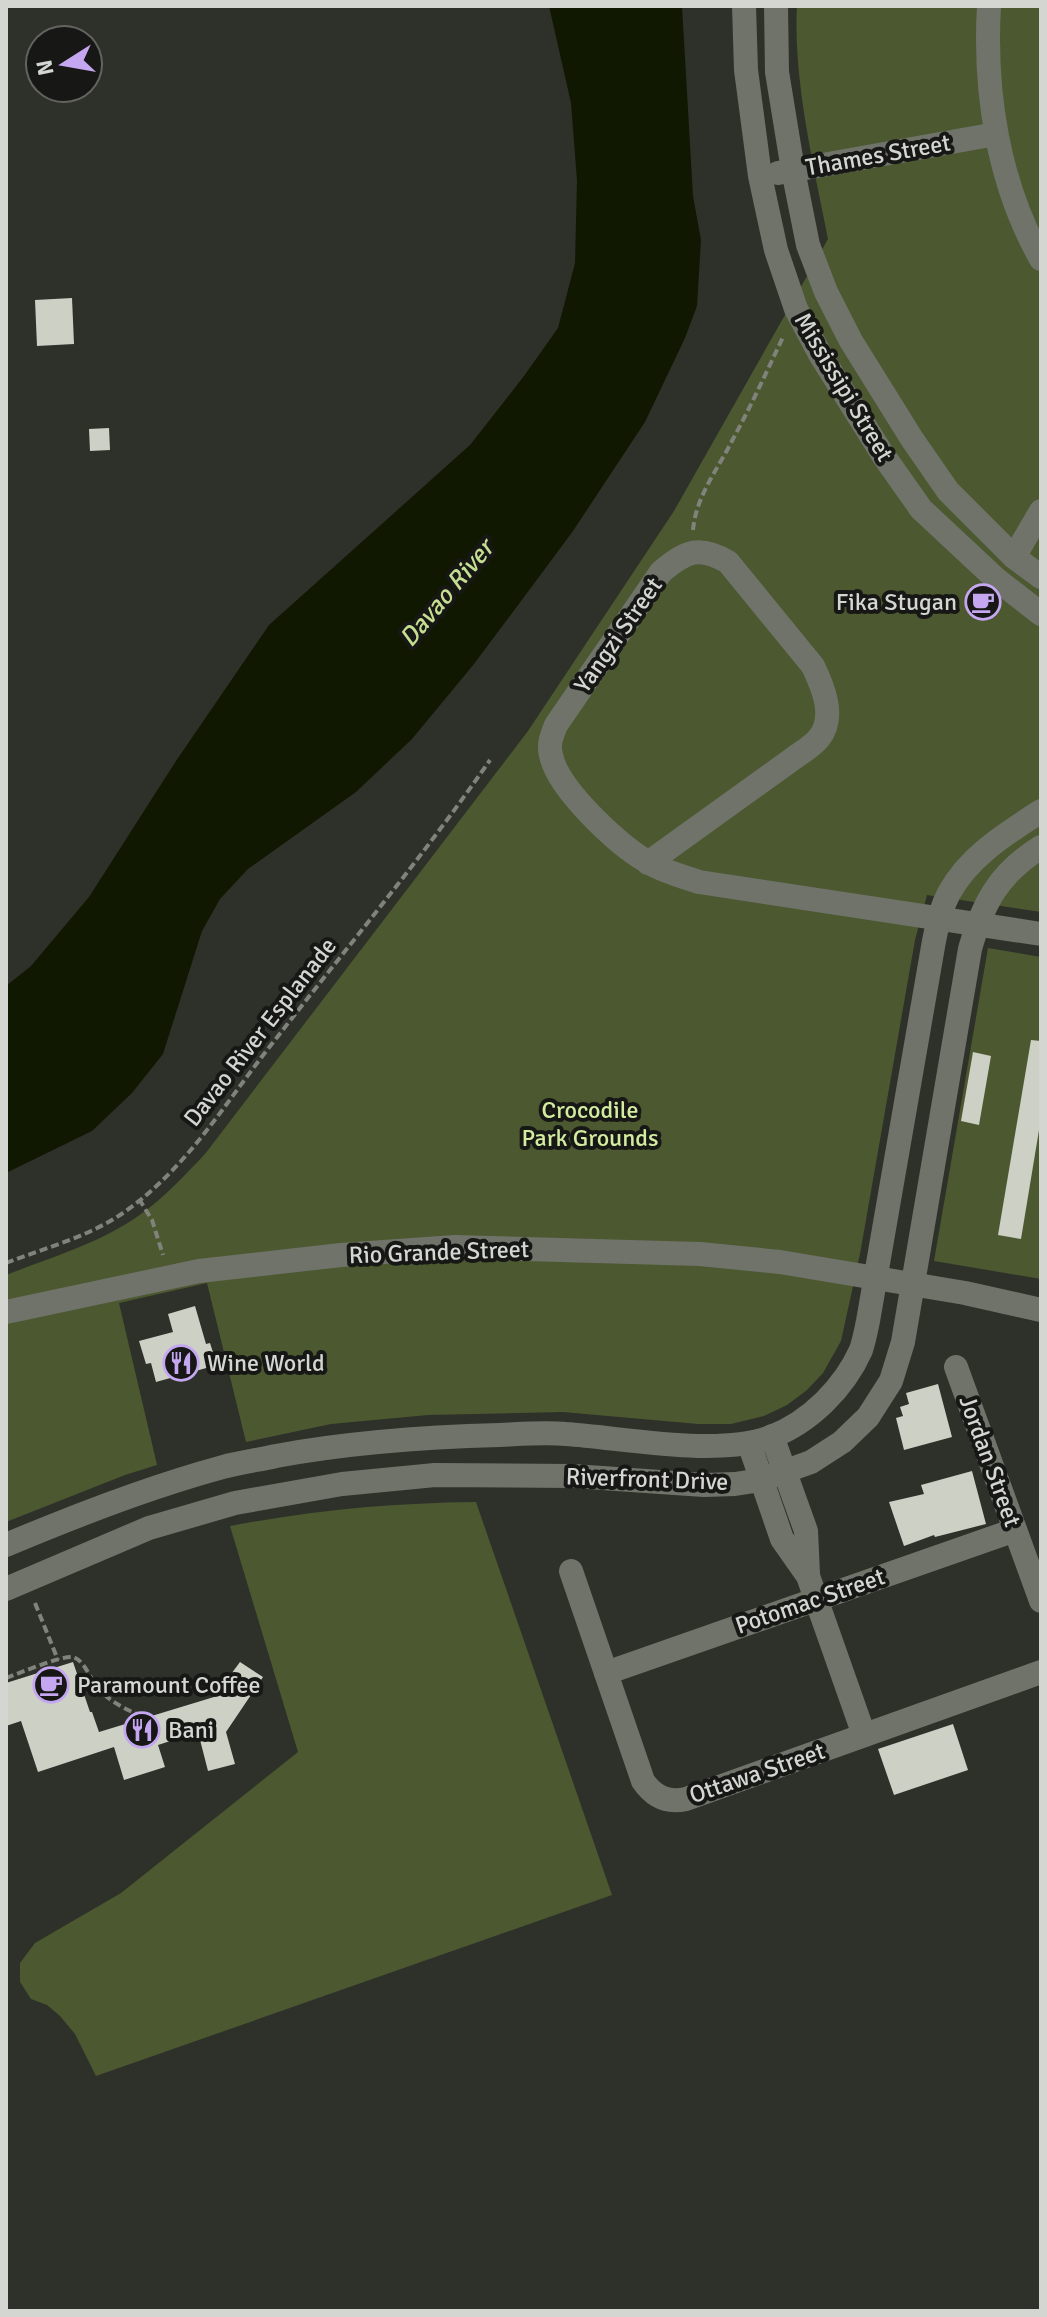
<svg xmlns="http://www.w3.org/2000/svg" width="1047" height="2317" viewBox="0 0 1047 2317" font-family="Signika,sans-serif">
<style>
.green{fill:#4c5830}
.water{fill:#111802}
.building{fill:#ccd0c5}
.lines{fill:none;stroke-linecap:round;stroke-linejoin:round}
.path{stroke:#80837c;stroke-width:4;stroke-dasharray:8 4;stroke-linecap:butt}
.minor{stroke:#70736a;stroke-width:24}
.labels{text-anchor:middle;stroke-width:8;stroke-linejoin:round;paint-order:stroke}
.street-label{font-size:24px;fill:#d4d6d1;stroke:#171815}
.poi-label{font-size:24px;fill:#d4d6d1;stroke:#171815;text-anchor:start}
.park-label{font-size:24px;fill:#d4ec9f;stroke:#171815}
.water-label{font-size:26px;font-style:italic;fill:#c6de91;stroke:#171815}
</style>
<rect width="100%" height="100%" fill="#2e3129"/>
<g class="green">
<path d="M797,6H1041V912L927,895L915,940L860,1254L841,1341L823,1373L807,1390L787,1405L764,1416L731,1424H698L563,1412L428,1415L331,1424L246,1442L207,1283L119,1303L157,1465L125,1475L6,1522V1275C52,1257 101,1243 141,1214C165,1197 185,1175 205,1154L528,731L674,511L828,239C814,166 793,81 797,6Z"/>
<path d="M988,948L1041,957V1279L934,1261Z"/>
<path d="M476,1502L612,1895L96,2076L75,2034L60,2016L47,2005L31,1999L20,1982V1963L35,1943L121,1893L298,1752L230,1526C315,1510 390,1503 476,1502Z"/>
</g>
<path class="water" d="M549,6H682L693,196L701,240L697,306L685,338L645,422L573,531L530,589L474,664L412,739L356,792L248,869L220,899L202,931L163,1054L132,1093L92,1131L6,1173V986L31,966L89,897L176,761L269,625L470,445L524,376L558,328L575,263L577,181L571,103Z"/>
<g class="building">
<path d="M72,298L74,344L37,346L35,300Z"/>
<path d="M109,428L110,450L90,451L89,429Z"/>
<path d="M1031,1040L1041,1041V1118L1021,1239L998,1235Z"/>
<path d="M973,1052L991,1056L979,1125L961,1121Z"/>
<path d="M195,1306L206,1344L210,1343L217,1365L156,1382L151,1363L146,1364L139,1341L173,1332L168,1314Z"/>
<path d="M938,1384L952,1437L904,1450L896,1418L903,1416L900,1407L909,1404L906,1393Z"/>
<path d="M972,1471L986,1524L935,1537L934,1535L904,1546L889,1502L924,1494L921,1485Z"/>
<path d="M73,1662L90,1712H92L99,1732L214,1697L240,1662L263,1677L226,1732L235,1764L208,1771L198,1732L158,1745L165,1767L124,1780L114,1747L38,1772L21,1721L6,1726V1683Z"/>
<path d="M953,1724L968,1770L894,1795L878,1749Z"/>
</g>
<g class="lines">
<g class="path">
<path d="M693,530C696,496 718,469 733,439C751,406 767,371 783,337"/>
<path d="M139,1199L152,1220L163,1255"/>
<path d="M6,1263C45,1248 88,1237 123,1213C189,1167 226,1101 275,1040C347,947 423,857 490,760"/>
<path d="M35,1603L58,1660"/>
<path d="M6,1678C20,1673 60,1656 72,1657C84,1659 89,1677 96,1685C107,1700 121,1707 137,1714"/>
</g>
<g class="minor">
<path d="M744,6L746,70L760,176L776,250L796,309L821,356L883,455L921,509L996,579L1041,614"/>
<path d="M776,6L777,72L793,170L808,245L826,292L851,341L912,439L948,491L1014,557L1041,577"/>
<path d="M989,6C984,92 998,183 1041,259"/>
<path d="M778,173L996,134"/>
<path d="M1014,557L1041,511"/>
<path d="M648,863L794,758C802,752 813,746 819,738C836,717 823,687 813,666L728,562C699,545 686,551 661,572L556,725C552,735 548,744 551,755C557,788 617,844 646,861C662,871 681,876 699,882L1041,934"/>
<path d="M6,1312L199,1271L341,1255L455,1247L700,1254L780,1262L965,1293L1041,1310"/>
<path d="M956,1367L1041,1601"/>
<path d="M772,1436L806,1531L808,1574"/>
<path d="M749,1443L782,1539L808,1576L864,1735"/>
<path d="M6,1545C77,1515 149,1487 223,1467C240,1462 259,1460 276,1456C351,1442 424,1437 500,1435C522,1434 544,1432 566,1434C625,1438 717,1457 771,1437C810,1422 844,1388 861,1350C864,1341 866,1331 868,1321L934,941C937,925 941,908 949,893C969,856 1007,833 1041,811"/>
<path d="M571,1571L643,1781C654,1797 668,1803 686,1799L1041,1672"/>
<path d="M6,1589L149,1528L235,1503L342,1484L435,1475L573,1476L704,1485L735,1484L761,1480L811,1462L842,1442L868,1417L891,1381L903,1342L970,949C983,903 999,873 1041,847"/>
<path d="M606,1673L1015,1530"/>
</g>
</g>
<defs>
<symbol id="cafe-ring" viewBox="-11 -11 22 22"><circle r="9.5" fill="#171815" stroke="#c5a7f1" stroke-width="1.5"/><path d="M-5.5-4.5H6V0H3Q3 3.5 0 3.5H-2.5Q-5.5 3.5-5.5 0ZM3-3.2v2h1.7v-2ZM-6 4.5H4V6H-6Z" fill="#c5a7f1"/></symbol>
<symbol id="restaurant-ring" viewBox="-11 -11 22 22"><circle r="9.5" fill="#171815" stroke="#c5a7f1" stroke-width="1.5"/><path d="M-5-6h1v4h1v-4h1v4h1v-4h1v5L-1.5 .5V6h-2V.5L-5-1ZM5-6V6H3V1.5H1.5Q1.5-4 5-6Z" fill="#c5a7f1"/></symbol>
</defs>
<g fill-rule="evenodd">
<use href="#cafe-ring" x="963" y="582" width="40" height="40"/>
<use href="#restaurant-ring" x="161" y="1343" width="40" height="40"/>
<use href="#cafe-ring" x="31" y="1665" width="40" height="40"/>
<use href="#restaurant-ring" x="122" y="1710" width="40" height="40"/>
</g>
<g class="labels">
<g class="street-label">
<text transform="translate(878 155) rotate(-10)" y="8">Thames Street</text>
<text transform="translate(844 387) rotate(59)" y="8">Mississipi Street</text>
<text transform="translate(618 635) rotate(-55)" y="8">Yangzi Street</text>
<text transform="translate(260 1032) rotate(-52)" y="8">Davao River Esplanade</text>
<text transform="translate(439 1252) rotate(-2)" y="8">Rio Grande Street</text>
<text transform="translate(990 1461) rotate(70)" y="8">Jordan Street</text>
<text transform="translate(647 1479) rotate(2)" y="8">Riverfront Drive</text>
<text transform="translate(810 1601) rotate(-19)" y="8">Potomac Street</text>
<text transform="translate(757 1773) rotate(-19)" y="8">Ottawa Street</text>
</g>
<g class="poi-label">
<text x="957" y="610" text-anchor="end">Fika Stugan</text>
<text x="207" y="1371">Wine World</text>
<text x="77" y="1693">Paramount Coffee</text>
<text x="168" y="1738">Bani</text>
</g>
<g class="park-label">
<text x="590" y="1118">Crocodile<tspan x="590" dy="28">Park Grounds</tspan></text>
</g>
<g class="water-label">
<text transform="translate(446 593) rotate(-50)" y="9">Davao River</text>
</g>
</g>
<rect width="1047" height="2317" fill="none" stroke="#d4d6d1" stroke-width="16"/>
<g transform="translate(64 64) rotate(259)"><circle r="38" fill="#171815" stroke="#636460" stroke-width="2"/>
<path d="M0-6L14 30L0 20L-14 30Z" fill="#c5a7f1"/>
<text y="-12" font-size="22" font-weight="bold" text-anchor="middle" fill="#d4d6d1">N</text>
</g>
</svg>
